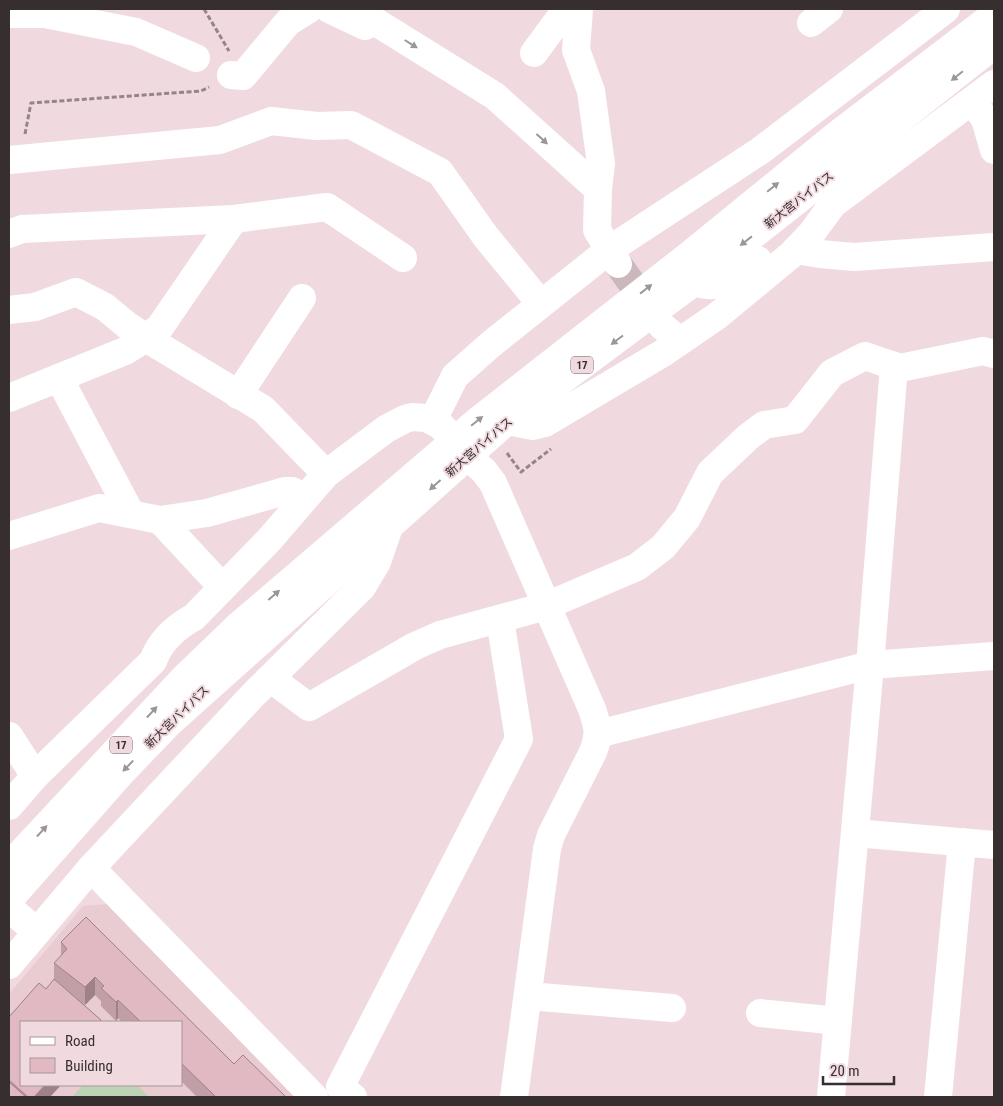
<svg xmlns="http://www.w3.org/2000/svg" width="1003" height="1106" viewBox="0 0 1003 1106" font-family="'Roboto Condensed','Noto Sans JP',sans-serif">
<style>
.built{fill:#e9cbd2;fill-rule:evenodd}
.green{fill:#bed2b4}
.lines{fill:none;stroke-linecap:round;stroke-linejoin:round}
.minor-tunnel{stroke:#cbb8bc;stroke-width:28;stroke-dasharray:28 14;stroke-linecap:butt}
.path{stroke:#958589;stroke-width:3;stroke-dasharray:5 2.5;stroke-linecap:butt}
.minor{stroke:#fff;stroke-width:28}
.highway{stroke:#fff;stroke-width:28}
.wall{fill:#c29fa7}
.shaded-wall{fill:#9e8288}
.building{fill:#e1b9c2;stroke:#9e8288}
.oneway{fill:#9b9698}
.labels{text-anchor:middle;stroke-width:4;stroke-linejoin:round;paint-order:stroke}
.shield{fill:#f0dadf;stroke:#6e6264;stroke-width:1}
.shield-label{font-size:11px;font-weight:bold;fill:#372e30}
.street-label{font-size:12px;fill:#372e30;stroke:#f0dadf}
</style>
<rect width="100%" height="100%" fill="#f0dadf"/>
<path class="built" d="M108,904L301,1097H9V994L83,906ZM21,1022H181V1085H21Z"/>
<path class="green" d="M83,1085H137L149,1097H72Z"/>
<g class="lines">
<path class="minor-tunnel" d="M618,264L653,313"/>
<g class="path">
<path d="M204,9L229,51"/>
<path d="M25,134L31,103L201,91L209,87"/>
<path d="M507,453L521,472L551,449"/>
</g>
<g class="minor">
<path d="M329,9L365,26L369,24"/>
<path d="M355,9L495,96L598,189"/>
<path d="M579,9L576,50L591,91L601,164L598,189L597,230L618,264"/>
<path d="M9,14H45L136,32L196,58"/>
<path d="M811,23L829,9"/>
<path d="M534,53L565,11"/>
<path d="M231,75L243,76L288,22L309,9"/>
<path d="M972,101L985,119L994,150"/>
<path d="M9,160L220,140L271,121L317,126L351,125L440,172L486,237L541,304"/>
<path d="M9,234L22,229L234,219L327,207L403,258"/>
<path d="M796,250L820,254L854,257L994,247"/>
<path d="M694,282C723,292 737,277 758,260"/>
<path d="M9,310L35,307L76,292L105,307L128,326L146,338L263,409L326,474"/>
<path d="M662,326L680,341"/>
<path d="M59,378L131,514"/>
<path d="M238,395L302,298"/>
<path d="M9,398L125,351L146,338L160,327L234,219"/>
<path d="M433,420L455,376L490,345L609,250L760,151L946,9"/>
<path d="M507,421L533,426L545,423L663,353L717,316L792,254L811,234L833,204L994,84"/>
<path d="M160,520L213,577"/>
<path d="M9,536L99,508L160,520L207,513L285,491H292L305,497"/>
<path d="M270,678L309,707L415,646L440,635L546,606L637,567L663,547L687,518L710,473L748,437L764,425L795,420L832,373L865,356L900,368L983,351L994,354"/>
<path d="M598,734L870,665L994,656"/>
<path d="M9,736L35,776"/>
<path d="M9,806L35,776L153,661C160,641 176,627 194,617L269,540L326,474L386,429L405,419L412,417L426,418L440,425L455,440L467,456L484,471L493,483L592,709C598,727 600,734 593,752L551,835L547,849L514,1097"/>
<path d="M855,833L994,845"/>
<path d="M91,868L314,1097"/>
<path d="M9,908L37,932"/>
<path d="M9,965L91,868L253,695L362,587L377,562L389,527"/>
<path d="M528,996L672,1008"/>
<path d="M760,1013L838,1021"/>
<path d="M353,1097L340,1087L519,739L500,619"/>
<path d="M831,1097L870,665L894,366"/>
<path d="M938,1097L962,842"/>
</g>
<g class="highway">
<path d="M9,866L184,678L237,627L480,419L688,256L834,137L994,15"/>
<path d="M9,900L122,772L169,723L507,421L694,282L994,45"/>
</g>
</g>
<path class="wall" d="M86,917L234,1064L243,1055L286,1097H197L181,1081V1022H122L118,1018L116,1021L101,1006V1001L95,995L85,1005L82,1003L101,1020V1022H21V1085H61L50,1097H9V1017L39,983L46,989L54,980V963L61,956V942Z"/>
<g class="shaded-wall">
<path d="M95,977V995L85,1005V987Z"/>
<path d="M118,1000V1018L116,1021V1002Z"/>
<path d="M45,1085H61L50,1097H34Z"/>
</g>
<g class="building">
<path d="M86,917L234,1064L243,1055L286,1097H216L181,1063V1022H141L118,1000L116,1002L101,988L104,986L95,977L85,987L54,963L67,949L61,942Z"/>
<path d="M54,979L101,1020L99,1022H21V1085H45L34,1097H28L9,1080V1017L39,983L46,989Z"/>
<path d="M9,1082L26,1097H9Z"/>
</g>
<defs><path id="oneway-solid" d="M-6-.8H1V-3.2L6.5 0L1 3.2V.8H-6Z" transform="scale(1.25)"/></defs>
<g class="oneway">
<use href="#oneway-solid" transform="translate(411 44) rotate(32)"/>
<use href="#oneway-solid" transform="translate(957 76) rotate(141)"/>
<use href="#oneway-solid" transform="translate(542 139) rotate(42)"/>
<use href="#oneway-solid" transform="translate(773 187) rotate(-39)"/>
<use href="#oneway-solid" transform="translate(746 241) rotate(142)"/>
<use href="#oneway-solid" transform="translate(646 289) rotate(-38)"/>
<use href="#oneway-solid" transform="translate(617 340) rotate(143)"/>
<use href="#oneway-solid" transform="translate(477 421) rotate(-39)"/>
<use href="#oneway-solid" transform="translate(435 485) rotate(138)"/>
<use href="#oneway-solid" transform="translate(274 595) rotate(-41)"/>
<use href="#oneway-solid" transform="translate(152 712) rotate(-47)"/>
<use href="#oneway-solid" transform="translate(128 766) rotate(134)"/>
<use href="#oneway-solid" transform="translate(42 831) rotate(-47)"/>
</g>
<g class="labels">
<g class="shield">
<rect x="571" y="356.5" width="22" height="17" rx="4"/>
<rect x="110" y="736.5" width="22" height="17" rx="4"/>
</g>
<g class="shield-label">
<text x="582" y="369">17</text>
<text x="121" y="749">17</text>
</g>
<g class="street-label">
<text transform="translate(799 200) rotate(-38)" y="4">新大宮バイパス</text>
<text transform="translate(479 447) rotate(-41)" y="4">新大宮バイパス</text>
<text transform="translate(177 717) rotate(-44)" y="4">新大宮バイパス</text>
</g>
</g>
<rect width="1003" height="1106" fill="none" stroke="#372e30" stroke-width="20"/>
<rect x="20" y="1021" width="162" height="65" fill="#f0dadf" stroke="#a69599"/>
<rect x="30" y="1037" width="25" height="8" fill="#ffffff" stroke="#a69599"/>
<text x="65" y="1046" font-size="15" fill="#372e30">Road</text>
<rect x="30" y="1058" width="25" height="15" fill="#e1b9c2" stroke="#a69599"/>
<text x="65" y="1071" font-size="15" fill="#372e30">Building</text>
<path d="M823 1076v8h71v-8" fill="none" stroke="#372e30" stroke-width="2.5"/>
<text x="830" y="1076" font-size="15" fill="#372e30" stroke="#f0dadf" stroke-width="4" paint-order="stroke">20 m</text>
</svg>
